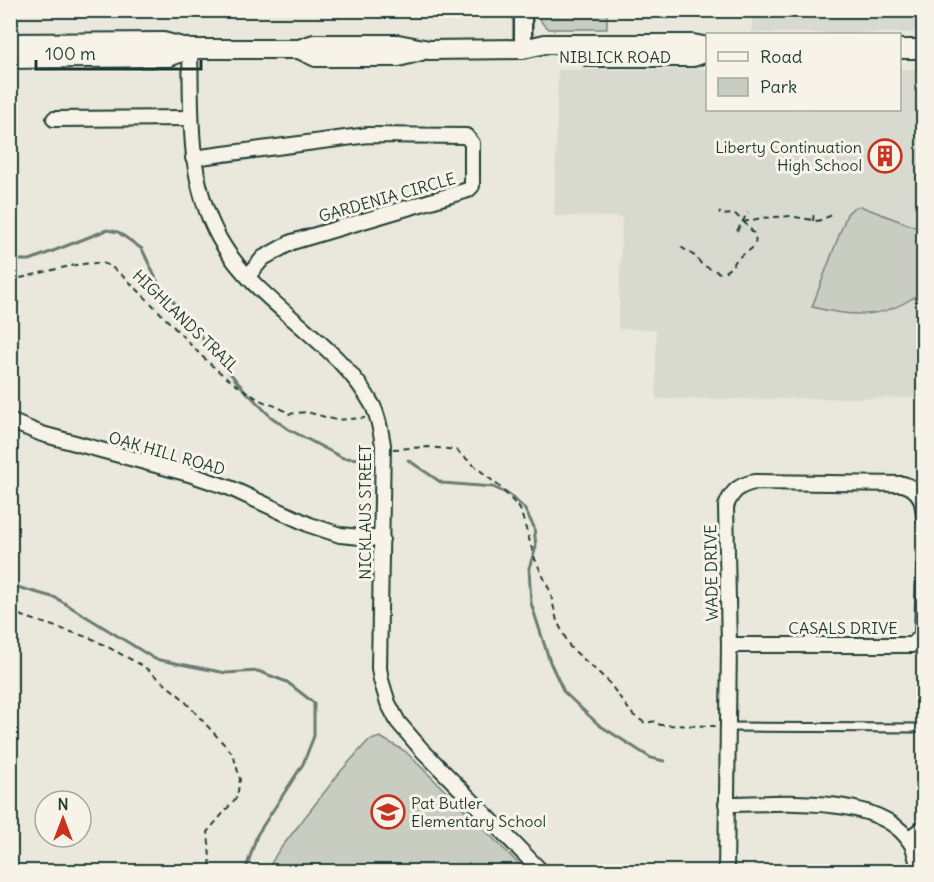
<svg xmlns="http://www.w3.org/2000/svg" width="934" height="882" viewBox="0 0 934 882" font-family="Delius,sans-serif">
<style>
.built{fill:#d9dacf}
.green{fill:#c8ccc1;stroke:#74847a;stroke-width:1.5}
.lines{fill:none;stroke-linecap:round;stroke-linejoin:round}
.stream{stroke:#6a7c72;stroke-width:3}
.service-casing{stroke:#1f3d34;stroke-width:11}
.minor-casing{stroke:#1f3d34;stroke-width:18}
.tertiary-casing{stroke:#1f3d34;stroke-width:21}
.secondary-casing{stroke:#1f3d34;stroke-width:22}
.path{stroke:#1f3d34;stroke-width:2;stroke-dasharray:6 4.5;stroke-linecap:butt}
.service{stroke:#f7f3e8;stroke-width:7}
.minor{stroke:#f7f3e8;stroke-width:14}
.tertiary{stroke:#f7f3e8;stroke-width:16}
.secondary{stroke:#f7f3e8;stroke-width:18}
.labels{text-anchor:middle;stroke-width:6;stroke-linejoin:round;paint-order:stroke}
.street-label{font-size:16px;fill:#1f3d34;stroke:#f7f3e8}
.poi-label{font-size:16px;fill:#1f3d34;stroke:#f7f3e8;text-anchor:end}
</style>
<rect width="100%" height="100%" fill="#eae8dd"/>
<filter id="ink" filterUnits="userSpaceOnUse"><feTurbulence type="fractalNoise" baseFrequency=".0167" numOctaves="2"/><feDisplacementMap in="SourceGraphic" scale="12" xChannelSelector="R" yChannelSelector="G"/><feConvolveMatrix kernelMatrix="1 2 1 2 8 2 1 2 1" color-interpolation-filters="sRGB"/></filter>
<g filter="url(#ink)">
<g class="built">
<rect x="752" y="11" width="171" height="22"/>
<path d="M707,69L708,110H900V69H917L923,72V398L656,399V330L618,329L622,217L554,216L558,70Z"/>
</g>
<g class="green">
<path d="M537,11H607V29H549L542,23Z"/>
<path d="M860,206L923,230V291C886,319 856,318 812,307L847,214L853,208Z"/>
<path d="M380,737L405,751L519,864V870L267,871L277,853L341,771L368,741Z"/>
</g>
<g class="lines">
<g class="stream">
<path d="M10,260H30L107,230L118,232L142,249L157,281L238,383L270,416L288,429L343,458L364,459"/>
<path d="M408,460L442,483L493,487L510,495L524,508L534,527L536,547L529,568L531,603L550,662L564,692L599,725L651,758L664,761"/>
<path d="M10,585L56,598L155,659L226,673L258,671L287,682L314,703V736L303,764L257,835L245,872"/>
</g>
<defs>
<path id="service" d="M727,727L924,728"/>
<g id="minor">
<path d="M190,49C192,115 186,177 219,238C256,305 336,338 373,406C379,418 381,432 383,445L379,668L381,680L388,703L398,722L422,750L542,872"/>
<path d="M54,119L191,118"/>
<path d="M193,158L368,135L466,136L472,143V186L468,190L292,242L263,258L248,276"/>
<path d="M10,421L42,434L189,474L230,488L310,525L340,535L382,539"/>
<path d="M729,645H912L922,636L924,569"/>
<path d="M726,804C778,804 883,792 912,845C916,853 917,862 919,872"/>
<path d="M908,839L924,827"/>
<path d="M726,872L729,645L726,506C732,491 739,485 755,482L903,484C920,489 923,501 924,518"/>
</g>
<path id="tertiary" d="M523,49V10"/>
<g id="secondary">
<path d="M10,43L163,42L190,49H299L314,44H398L429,50L523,49L545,44H693L708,47"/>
<path d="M299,49L316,57H398L421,51"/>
<path d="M900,49H924"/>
<path d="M589,57H693L708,52"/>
<path d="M10,59L168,57L190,49"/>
</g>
</defs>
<use href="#service" class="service-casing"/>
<use href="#minor" class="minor-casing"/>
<use href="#tertiary" class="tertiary-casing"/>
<use href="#secondary" class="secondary-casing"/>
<g class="path">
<path d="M813,221L814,211"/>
<path d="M743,222L761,218L790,216L818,221L832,215"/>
<path d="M737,231L748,212"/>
<path d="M681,247L696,257L702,265L720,273C729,272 733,264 738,258C743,254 750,251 754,246C761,234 742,221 735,214L722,215L719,212"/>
<path d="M10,280C35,276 83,259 105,264C122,268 187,343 205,359C221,374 240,389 260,400C269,405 281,406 288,414L307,412L336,420L365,418"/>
<path d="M393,449L429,447L456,450L501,488L520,509L535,559L550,591L557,621L570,647L607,680L633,715L645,723L656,721L660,725L715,726"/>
<path d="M10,612L93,639L143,666L181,697L233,754L240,779L237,797L208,831L211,872"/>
</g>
<use href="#service" class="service"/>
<use href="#minor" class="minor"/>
<use href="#tertiary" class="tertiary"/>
<use href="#secondary" class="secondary"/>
</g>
</g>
<defs>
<symbol id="building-ring" viewBox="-11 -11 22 22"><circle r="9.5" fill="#f7f3e8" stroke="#c8321e" stroke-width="1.5"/><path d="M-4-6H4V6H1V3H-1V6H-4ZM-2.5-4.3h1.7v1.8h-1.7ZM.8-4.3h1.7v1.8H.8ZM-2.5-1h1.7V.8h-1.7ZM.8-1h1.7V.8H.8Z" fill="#c8321e"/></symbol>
<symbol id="school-ring" viewBox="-11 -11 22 22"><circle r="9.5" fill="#f7f3e8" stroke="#c8321e" stroke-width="1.5"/><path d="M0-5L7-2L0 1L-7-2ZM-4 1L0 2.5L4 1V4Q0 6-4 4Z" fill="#c8321e"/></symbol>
</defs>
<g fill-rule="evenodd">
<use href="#building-ring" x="866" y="137" width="38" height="38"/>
<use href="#school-ring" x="369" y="793" width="38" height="38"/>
</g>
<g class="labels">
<g class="street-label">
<text x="615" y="63">NIBLICK ROAD</text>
<text transform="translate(387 197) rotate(-16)" y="6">GARDENIA CIRCLE</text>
<text transform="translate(186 321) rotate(44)" y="6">HIGHLANDS TRAIL</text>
<text transform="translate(167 453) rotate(16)" y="6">OAK HILL ROAD</text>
<text transform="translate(365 512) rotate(-90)" y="6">NICKLAUS STREET</text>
<text transform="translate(711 573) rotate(-91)" y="6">WADE DRIVE</text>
<text x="843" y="634">CASALS DRIVE</text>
</g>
<g class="poi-label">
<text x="862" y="153">Liberty Continuation<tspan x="862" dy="18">High School</tspan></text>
<text x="411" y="809" text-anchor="start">Pat Butler<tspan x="411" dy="18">Elementary School</tspan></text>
</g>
</g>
<rect width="934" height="882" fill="none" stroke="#f7f3e8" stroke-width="36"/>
<rect x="18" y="18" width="898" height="846" fill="none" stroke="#1f3d34" stroke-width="2" filter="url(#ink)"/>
<rect x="706" y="33" width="195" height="78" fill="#f7f3e8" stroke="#a1aaa0" stroke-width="1.5"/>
<rect x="718" y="52" width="30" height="9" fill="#f7f3e8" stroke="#a1aaa0" stroke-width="1.5"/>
<text x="760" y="63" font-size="18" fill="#1f3d34">Road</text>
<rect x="718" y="78" width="30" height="18" fill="#c8ccc1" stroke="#a1aaa0" stroke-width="1.5"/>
<text x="760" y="93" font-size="18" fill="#1f3d34">Park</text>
<g transform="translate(63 819)"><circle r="28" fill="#f7f3e8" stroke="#a1aaa0" stroke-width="1.5"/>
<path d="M0-4.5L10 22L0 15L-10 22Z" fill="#c8321e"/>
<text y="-9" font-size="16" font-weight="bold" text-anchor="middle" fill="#1f3d34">N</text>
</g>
<path d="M36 60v9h165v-9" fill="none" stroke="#1f3d34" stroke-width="3"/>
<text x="45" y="60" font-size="18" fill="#1f3d34" stroke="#f7f3e8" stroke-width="4.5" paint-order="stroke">100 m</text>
</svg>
